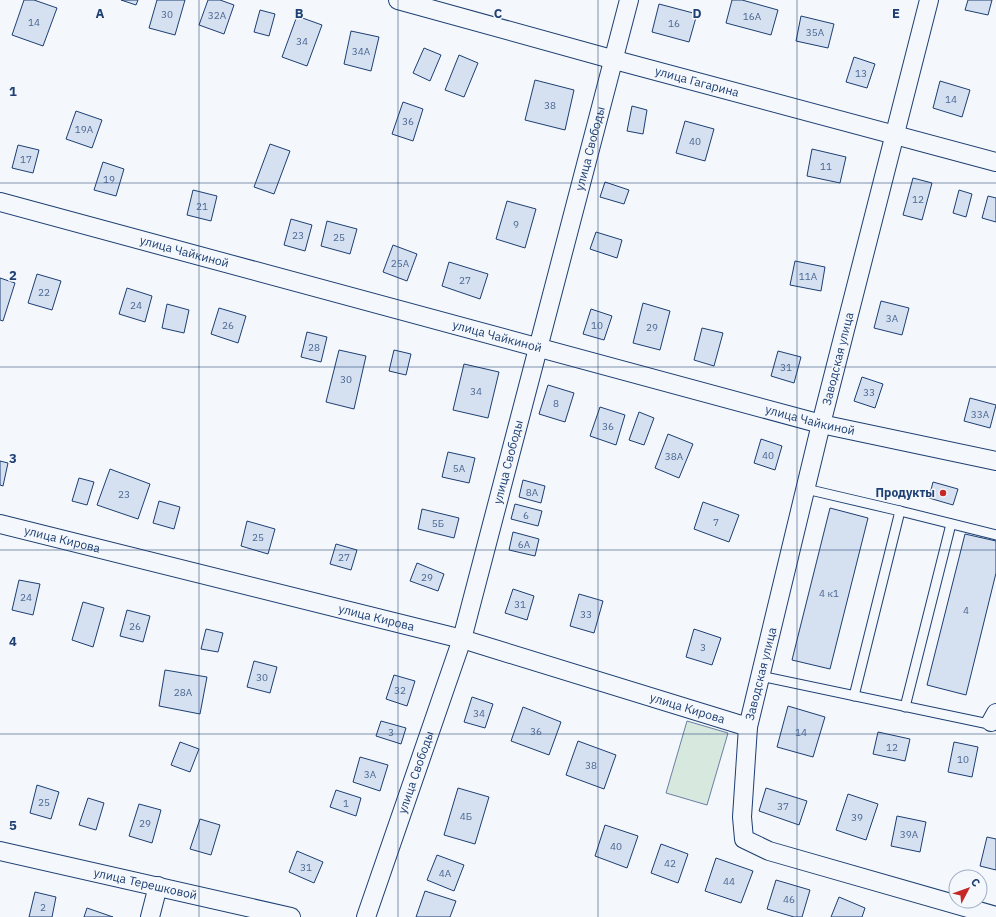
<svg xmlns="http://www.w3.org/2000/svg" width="996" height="917" viewBox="0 0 996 917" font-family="'IBM Plex Sans',sans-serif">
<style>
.green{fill:#d7e8df;stroke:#687fa3}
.building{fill:#d5e0f0;stroke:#1d3f73}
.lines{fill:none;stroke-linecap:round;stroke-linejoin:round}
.service-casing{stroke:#1d3f73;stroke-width:11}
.minor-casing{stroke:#1d3f73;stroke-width:20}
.service{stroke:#f4f7fb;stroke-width:9}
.minor{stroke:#f4f7fb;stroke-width:18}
.grid{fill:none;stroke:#1d3f73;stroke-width:1;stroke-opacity:0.55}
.poi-dot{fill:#c62828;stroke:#f4f7fb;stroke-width:1.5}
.labels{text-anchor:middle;stroke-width:3;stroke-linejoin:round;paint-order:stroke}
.number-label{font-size:10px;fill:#4b6792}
.street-label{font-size:12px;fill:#1d3f73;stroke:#f4f7fb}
.poi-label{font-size:12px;font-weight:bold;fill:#1d3f73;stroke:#f4f7fb;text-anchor:end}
.grid-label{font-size:13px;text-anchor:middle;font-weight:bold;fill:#1d3f73;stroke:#f4f7fb;stroke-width:3;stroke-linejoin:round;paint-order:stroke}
</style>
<rect width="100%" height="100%" fill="#f4f7fb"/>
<path class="green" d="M687,721L728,733L707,805L666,793Z"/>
<g class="building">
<path d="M24,0H34L57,8L43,46L12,35Z"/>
<path d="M121,0H138L136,5Z"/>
<path d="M157,0H185L175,35L149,28Z"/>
<path d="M208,0H220L234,5L224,34L199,25Z"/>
<path d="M732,0H742L778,10L771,35L726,23Z"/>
<path d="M968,0H992L988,15L965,10Z"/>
<path d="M659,4L697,14L689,42L652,32Z"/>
<path d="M260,10L275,14L269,36L254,32Z"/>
<path d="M297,16L322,25L307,66L282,57Z"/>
<path d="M801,16L834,24L828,48L796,41Z"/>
<path d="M351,31L379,37L371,71L344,64Z"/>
<path d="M424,48L441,55L430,81L413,73Z"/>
<path d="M459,55L478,63L464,97L445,90Z"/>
<path d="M854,57L875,64L867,88L846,82Z"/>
<path d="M535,80L574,90L565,130L525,120Z"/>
<path d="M940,81L970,90L962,117L933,108Z"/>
<path d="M403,102L423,109L413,141L392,134Z"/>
<path d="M632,106L647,110L643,134L627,131Z"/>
<path d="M76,111L102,120L92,148L66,139Z"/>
<path d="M685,121L714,129L705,161L676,153Z"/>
<path d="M270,144L290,151L274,194L254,187Z"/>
<path d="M18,145L39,150L33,173L12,168Z"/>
<path d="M812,149L846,157L840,183L807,176Z"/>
<path d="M103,162L124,169L116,196L94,190Z"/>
<path d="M913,178L932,183L922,220L903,215Z"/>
<path d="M605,182L629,190L624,204L600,197Z"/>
<path d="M193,190L217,196L211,221L187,215Z"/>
<path d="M959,190L972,194L966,217L953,213Z"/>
<path d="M988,196L996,198V222L982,218Z"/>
<path d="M507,201L536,209L525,248L496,239Z"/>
<path d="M291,219L312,225L305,251L284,245Z"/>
<path d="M327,221L357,229L350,254L321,246Z"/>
<path d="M596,232L622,240L617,258L590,249Z"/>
<path d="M393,245L417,254L407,281L383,272Z"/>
<path d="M795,261L825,267L821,291L790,285Z"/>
<path d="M449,262L488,274L480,299L442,286Z"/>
<path d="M37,274L61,281L52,310L28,303Z"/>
<path d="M0,278L15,283L3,321L0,320Z"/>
<path d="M127,288L152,296L145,322L119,314Z"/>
<path d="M881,301L909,308L902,335L874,328Z"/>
<path d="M643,303L670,311L660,350L633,343Z"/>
<path d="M167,304L189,310L184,333L162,328Z"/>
<path d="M219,308L246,316L238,343L211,334Z"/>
<path d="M591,309L612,316L604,340L583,334Z"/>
<path d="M702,328L723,333L714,366L694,360Z"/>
<path d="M307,332L327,337L321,362L301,357Z"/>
<path d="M339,350L366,356L354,409L326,402Z"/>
<path d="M394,350L411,354L406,375L389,371Z"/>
<path d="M778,351L801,357L794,383L771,376Z"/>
<path d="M464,364L499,372L488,418L453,410Z"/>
<path d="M862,377L883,384L875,408L854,401Z"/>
<path d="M548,385L574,393L565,422L539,414Z"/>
<path d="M970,398L996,405L990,428L964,421Z"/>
<path d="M600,407L625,415L616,445L590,436Z"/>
<path d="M639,412L654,418L644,445L629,440Z"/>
<path d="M668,434L693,444L679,478L655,468Z"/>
<path d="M761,439L782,446L775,470L754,463Z"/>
<path d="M448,452L475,458L469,483L442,477Z"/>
<path d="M0,461L8,463L3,486L0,485Z"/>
<path d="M110,469L150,484L138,519L97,505Z"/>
<path d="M79,478L94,482L87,505L72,501Z"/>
<path d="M523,480L545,486L541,503L519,497Z"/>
<path d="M933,482L958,489L953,505L929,498Z"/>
<path d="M159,501L180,507L174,529L153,523Z"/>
<path d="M703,502L739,515L729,542L694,529Z"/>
<path d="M515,504L542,511L538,526L511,519Z"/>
<path d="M830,508L868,518L830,669L792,660Z"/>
<path d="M422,509L459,518L454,538L418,529Z"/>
<path d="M247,521L275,529L268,554L241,546Z"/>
<path d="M513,532L539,539L535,556L509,550Z"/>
<path d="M965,534L996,541V573L966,695L927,685Z"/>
<path d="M336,544L357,550L351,570L330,564Z"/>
<path d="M417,563L444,574L438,591L410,581Z"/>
<path d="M19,580L40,584L33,615L12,610Z"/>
<path d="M513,589L534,596L527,620L505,613Z"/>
<path d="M579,594L603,601L594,633L570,626Z"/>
<path d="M83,602L104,608L93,647L72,640Z"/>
<path d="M127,610L150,616L143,642L120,636Z"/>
<path d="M206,629L223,633L218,652L201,649Z"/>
<path d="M694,629L721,638L712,665L686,657Z"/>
<path d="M254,661L277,667L270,693L247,687Z"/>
<path d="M165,670L207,677L200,714L159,706Z"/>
<path d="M394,675L415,681L407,706L386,699Z"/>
<path d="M472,697L493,704L485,728L464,722Z"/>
<path d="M788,706L825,717L813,757L777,747Z"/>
<path d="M523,707L561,722L549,755L511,741Z"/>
<path d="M381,721L406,728L401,744L376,736Z"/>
<path d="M878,732L910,739L905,761L873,754Z"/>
<path d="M578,741L616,755L604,789L566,775Z"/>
<path d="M180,742L199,749L190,772L171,765Z"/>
<path d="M954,742L978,747L972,777L948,772Z"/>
<path d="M360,757L388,765L380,791L353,782Z"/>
<path d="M37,785L59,792L51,819L30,813Z"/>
<path d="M458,788L489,797L475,844L444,835Z"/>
<path d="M766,788L807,801L799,825L759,811Z"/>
<path d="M336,790L361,798L356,816L330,807Z"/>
<path d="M848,794L878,804L866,840L836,830Z"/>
<path d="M88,798L104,803L96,830L79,825Z"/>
<path d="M139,804L161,810L152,843L129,836Z"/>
<path d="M897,816L926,822L920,852L891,846Z"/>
<path d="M200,819L220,825L211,855L190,849Z"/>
<path d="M605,825L638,836L627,868L595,856Z"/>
<path d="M987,837L996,839V870L980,866Z"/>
<path d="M661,844L688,854L678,883L651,873Z"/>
<path d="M297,851L323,862L314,883L289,872Z"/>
<path d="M437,855L464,865L454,891L427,880Z"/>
<path d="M716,858L753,871L741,903L705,891Z"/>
<path d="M776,880L810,890L802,917H794L767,909Z"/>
<path d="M425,891L456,901L450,917H416Z"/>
<path d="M35,892L56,897L52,917H29Z"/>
<path d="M839,897L865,908L862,917H831Z"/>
<path d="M87,908L113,917H84Z"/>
</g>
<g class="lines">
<defs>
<g id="service">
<path d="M806,489L900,511L854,696"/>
<path d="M900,511L996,535"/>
<path d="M760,676L984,723L991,722"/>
<path d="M905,707L951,524"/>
</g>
<g id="minor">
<path id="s1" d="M398,0L615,60L996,162"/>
<path d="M929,0L821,424L748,727L742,817L744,839L769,851L996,916"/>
<path id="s2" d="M0,202L821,424L996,461"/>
<path id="s3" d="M0,524L462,639L748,727"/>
<path d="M991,722L996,713"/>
<path id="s4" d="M0,851L291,917"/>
<path d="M150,917L158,886"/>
<path id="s5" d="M366,917L462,639L629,0"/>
</g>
</defs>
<use href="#service" class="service-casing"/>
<use href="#minor" class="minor-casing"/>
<use href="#service" class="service"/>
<use href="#minor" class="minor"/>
</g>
<path class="grid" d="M199,0V917M398,0V917M598,0V917M797,0V917M0,183H996M0,367H996M0,550H996M0,734H996"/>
<circle class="poi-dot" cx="943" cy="493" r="4"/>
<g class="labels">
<g class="number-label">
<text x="167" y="18">30</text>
<text x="217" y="19">32А</text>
<text x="752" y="20">16А</text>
<text x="34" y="26">14</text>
<text x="674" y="27">16</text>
<text x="815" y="36">35А</text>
<text x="302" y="45">34</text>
<text x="361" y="55">34А</text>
<text x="861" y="77">13</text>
<text x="951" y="103">14</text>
<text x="550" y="109">38</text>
<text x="408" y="125">36</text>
<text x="84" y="133">19А</text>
<text x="695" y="145">40</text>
<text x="26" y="163">17</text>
<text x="826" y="170">11</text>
<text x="109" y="183">19</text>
<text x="918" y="203">12</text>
<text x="202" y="210">21</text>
<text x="516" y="228">9</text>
<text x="298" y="239">23</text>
<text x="339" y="241">25</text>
<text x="400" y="267">25А</text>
<text x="808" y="280">11А</text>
<text x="465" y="284">27</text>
<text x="44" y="296">22</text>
<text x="136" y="309">24</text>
<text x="892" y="322">3А</text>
<text x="228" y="329">26</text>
<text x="597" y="329">10</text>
<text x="652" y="331">29</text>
<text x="314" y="351">28</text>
<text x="786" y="371">31</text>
<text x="346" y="383">30</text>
<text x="476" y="395">34</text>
<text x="869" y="396">33</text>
<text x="556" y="407">8</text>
<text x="980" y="418">33А</text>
<text x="608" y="430">36</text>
<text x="768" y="459">40</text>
<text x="674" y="460">38А</text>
<text x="459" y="472">5А</text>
<text x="532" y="496">8А</text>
<text x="124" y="498">23</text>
<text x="526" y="519">6</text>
<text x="716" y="526">7</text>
<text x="438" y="527">5Б</text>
<text x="258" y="541">25</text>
<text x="524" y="548">6А</text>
<text x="344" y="561">27</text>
<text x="427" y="581">29</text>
<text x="829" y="597">4 к1</text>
<text x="26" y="601">24</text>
<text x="520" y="608">31</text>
<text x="966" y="614">4</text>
<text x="586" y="618">33</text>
<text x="135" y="630">26</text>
<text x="703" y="651">3</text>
<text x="262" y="681">30</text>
<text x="400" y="694">32</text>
<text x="183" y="696">28А</text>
<text x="479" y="717">34</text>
<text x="536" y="735">36</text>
<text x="391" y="736">3</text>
<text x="801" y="736">14</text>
<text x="892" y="751">12</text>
<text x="963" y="763">10</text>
<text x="591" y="769">38</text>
<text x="370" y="778">3А</text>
<text x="44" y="806">25</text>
<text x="346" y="807">1</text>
<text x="783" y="810">37</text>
<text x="466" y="820">4Б</text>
<text x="857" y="821">39</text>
<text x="145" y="827">29</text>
<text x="909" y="838">39А</text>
<text x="616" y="850">40</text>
<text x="670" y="867">42</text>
<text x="306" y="871">31</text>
<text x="445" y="877">4А</text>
<text x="729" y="885">44</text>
<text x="789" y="903">46</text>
<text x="43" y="911">2</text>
</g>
<g class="street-label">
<text dy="4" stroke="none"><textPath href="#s1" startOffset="310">улица Гагарина</textPath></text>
<text dy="4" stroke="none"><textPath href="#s5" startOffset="801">улица Свободы</textPath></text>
<text dy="4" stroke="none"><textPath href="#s2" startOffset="191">улица Чайкиной</textPath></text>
<text dy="4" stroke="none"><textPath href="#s2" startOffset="515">улица Чайкиной</textPath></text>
<text transform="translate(838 359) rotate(-76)" y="4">Заводская улица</text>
<text dy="4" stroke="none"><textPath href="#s2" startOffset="839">улица Чайкиной</textPath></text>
<text dy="4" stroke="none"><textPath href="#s5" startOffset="477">улица Свободы</textPath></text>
<text dy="4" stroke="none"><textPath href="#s3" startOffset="64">улица Кирова</textPath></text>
<text dy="4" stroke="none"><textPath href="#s3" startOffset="388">улица Кирова</textPath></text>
<text transform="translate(761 674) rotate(-76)" y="4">Заводская улица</text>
<text dy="4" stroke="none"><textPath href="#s3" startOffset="712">улица Кирова</textPath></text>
<text dy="4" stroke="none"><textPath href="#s5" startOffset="153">улица Свободы</textPath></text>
<text dy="4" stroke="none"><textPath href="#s4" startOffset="149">улица Терешковой</textPath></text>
</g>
<g class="poi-label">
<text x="935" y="497">Продукты</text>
</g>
</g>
<g class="grid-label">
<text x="100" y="18">A</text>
<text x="299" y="18">B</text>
<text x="498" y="18">C</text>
<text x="697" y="18">D</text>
<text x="896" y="18">E</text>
<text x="13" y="96">1</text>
<text x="13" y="280">2</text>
<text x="13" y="463">3</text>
<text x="13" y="646">4</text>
<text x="13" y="830">5</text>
</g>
<g transform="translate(968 889) rotate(49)"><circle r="19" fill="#f4f7fb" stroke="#9eadc5"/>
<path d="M0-3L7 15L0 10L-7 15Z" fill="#c62828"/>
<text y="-6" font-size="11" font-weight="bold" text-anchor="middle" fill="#1d3f73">С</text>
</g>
</svg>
